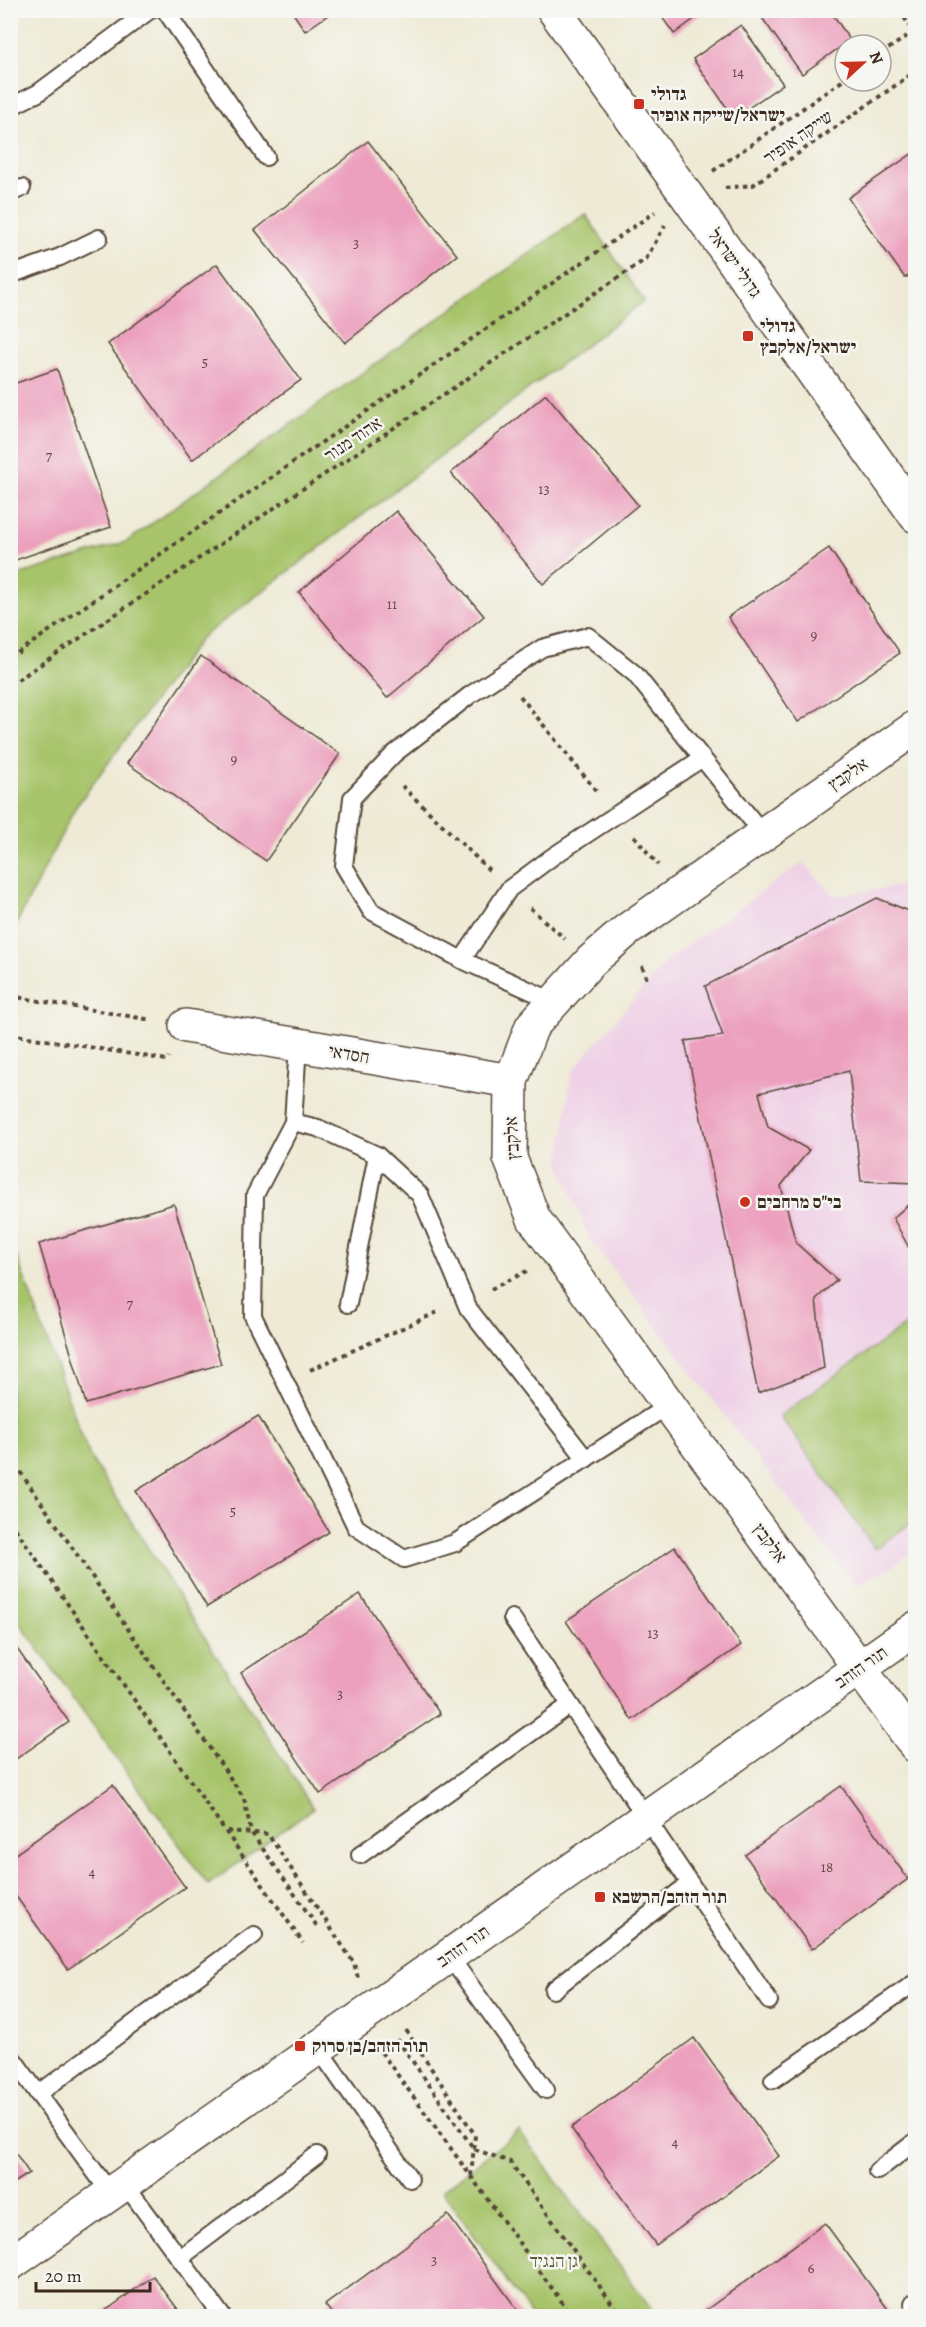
<svg xmlns="http://www.w3.org/2000/svg" width="926" height="2327" viewBox="0 0 926 2327" font-family="Alegreya,'Frank Ruhl Libre',serif">
<style>
.built{fill:#efd0e6}
.green{fill:#a7c46b;stroke:#717744;stroke-width:1.5}
.building{fill:#eca0be}
.lines{fill:none;stroke-linecap:round;stroke-linejoin:round}
.service-casing{stroke:#564739;stroke-width:20}
.minor-casing{stroke:#564739;stroke-width:36}
.tertiary-casing{stroke:#564739;stroke-width:36}
.path{stroke:#564739;stroke-width:4;stroke-dasharray:4.5 4.5;stroke-linecap:butt}
.service{stroke:#fff;stroke-width:16}
.minor{stroke:#fff;stroke-width:33}
.tertiary{stroke:#fff;stroke-width:33}
.poi-dot{fill:#c8321e;stroke:#f6f6f2;stroke-width:2}
.labels{text-anchor:middle;stroke-width:5;stroke-linejoin:round;paint-order:stroke}
.number-label{font-size:15px;fill:#674846}
.poi-label{font-size:18px;font-weight:bold;fill:#3b2a1e;stroke:#f6f6f2;text-anchor:start}
.street-label{font-size:18px;fill:#3b2a1e;stroke:#f6f6f2}
.park-label{font-size:18px;fill:#5b5835;stroke:#f6f6f2}
</style>
<rect width="100%" height="100%" fill="#f6f6f2"/>
<filter id="ink" filterUnits="userSpaceOnUse"><feTurbulence type="fractalNoise" baseFrequency=".0167" numOctaves="2"/><feDisplacementMap in="SourceGraphic" scale="12" xChannelSelector="R" yChannelSelector="G"/><feConvolveMatrix kernelMatrix="1 2 1 2 8 2 1 2 1" color-interpolation-filters="sRGB"/></filter>
<filter id="wash" filterUnits="userSpaceOnUse"><feTurbulence type="fractalNoise" baseFrequency=".008" numOctaves="4" result="noise"/><feDisplacementMap in="SourceGraphic" scale="24" xChannelSelector="R" yChannelSelector="G"/><feGaussianBlur stdDeviation="1.35" result="paint"/><feColorMatrix in="noise" values="0 0 0 0 0 0 0 0 0 0 0 0 0 0 0 0 0 1.4 0 .05"/><feComposite in="paint" operator="in"/></filter>
<g filter="url(#wash)">
<rect width="100%" height="100%" fill="#eeead5"/>
<path class="built" d="M803,862L834,896L915,884V1549L890,1568L855,1586L589,1238L560,1165L571,1073L667,960Z"/>
<g class="green">
<path d="M585,214L644,301L201,638L75,808L11,935V577L126,542Z"/>
<path d="M10,1239L89,1455L313,1808L208,1885L11,1611Z"/>
<path d="M915,1318V1520L875,1549L780,1416Z"/>
<path d="M519,2131L657,2316H532L442,2191Z"/>
</g>
<g id="blocks">
<g class="building">
<path d="M291,10H335L305,31Z"/>
<path d="M657,10H706L674,34Z"/>
<path d="M767,10H830L850,40L802,74L760,15Z"/>
<path d="M741,25L783,84L734,118L693,59Z"/>
<path d="M368,141L457,255L345,343L255,230Z"/>
<path d="M916,151V271L905,278L848,198Z"/>
<path d="M217,264L301,380L192,460L108,344Z"/>
<path d="M57,369L111,527L10,562V385Z"/>
<path d="M546,394L638,505L543,584L451,473Z"/>
<path d="M396,511L484,616L387,698L299,592Z"/>
<path d="M829,548L900,653L798,722L728,617Z"/>
<path d="M201,656L340,754L266,861L127,763Z"/>
<path d="M877,898L916,914V1003L912,1007L916,1010V1183L861,1181L849,1071L759,1093L768,1127L809,1150L781,1186L796,1243L837,1280L816,1299L824,1368L758,1393L685,1041L723,1036L705,986Z"/>
<path d="M916,1198V1261L893,1218Z"/>
<path d="M174,1204L221,1364L86,1404L39,1244Z"/>
<path d="M258,1416L329,1532L207,1607L136,1491Z"/>
<path d="M675,1547L741,1645L632,1720L566,1621Z"/>
<path d="M360,1594L440,1714L320,1794L241,1673Z"/>
<path d="M10,1639L69,1722L10,1763Z"/>
<path d="M113,1785L185,1887L68,1969L10,1888V1858Z"/>
<path d="M841,1786L908,1879L812,1949L745,1855Z"/>
<path d="M694,2038L779,2156L656,2245L571,2128Z"/>
<path d="M10,2145L29,2173L10,2185Z"/>
<path d="M448,2215L522,2316H334L325,2305Z"/>
<path d="M825,2223L893,2316H705L702,2313Z"/>
<path d="M153,2276L183,2316H97L111,2307Z"/>
</g>
</g>
</g>
<g filter="url(#ink)">
<use href="#blocks" fill-opacity="0" stroke="#564739" stroke-width="1.5"/>
<g class="lines">
<defs>
<g id="service">
<path d="M165,10L266,157"/>
<path d="M10,107L38,93L150,10"/>
<path d="M10,193L22,188"/>
<path d="M10,275L60,257L99,238"/>
<path d="M462,960L509,889L552,857L701,759"/>
<path d="M553,1001L462,960L371,911L344,866L352,798L394,754L470,695L542,648L588,636L635,674L763,834"/>
<path d="M298,1045L293,1122L255,1195L253,1316L356,1527L404,1559L455,1543L669,1405"/>
<path d="M293,1122L318,1128L377,1155L420,1195L468,1308L586,1459"/>
<path d="M348,1304L377,1155"/>
<path d="M512,1618L769,2001"/>
<path d="M360,1855L570,1705"/>
<path d="M449,1956L546,2090"/>
<path d="M553,1990L690,1883"/>
<path d="M318,2048L410,2179"/>
<path d="M10,2055L111,2194"/>
<path d="M773,2080L916,1982"/>
<path d="M38,2094L254,1935"/>
<path d="M877,2171L916,2141"/>
<path d="M125,2184L222,2316"/>
<path d="M180,2258L317,2155"/>
<path d="M913,2303L916,2301"/>
</g>
<g id="minor">
<path d="M916,727L627,930L591,961L532,1026L511,1081L510,1158L534,1219L916,1746"/>
<path d="M186,1026L511,1081"/>
</g>
<g id="tertiary">
<path d="M554,10L916,516"/>
<path d="M10,2264L916,1628"/>
</g>
</defs>
<use href="#service" class="service-casing"/>
<use href="#minor" class="minor-casing"/>
<use href="#tertiary" class="tertiary-casing"/>
<g class="path">
<path d="M899,10L916,35"/>
<path d="M881,54L916,30"/>
<path d="M713,171L845,79"/>
<path d="M725,188L753,185L916,71"/>
<path d="M10,658L655,212"/>
<path d="M10,685L646,259L665,225"/>
<path d="M520,696L598,793"/>
<path d="M402,786L489,870"/>
<path d="M634,836L658,865"/>
<path d="M530,908L565,939"/>
<path d="M642,966L648,982"/>
<path d="M10,996L152,1020"/>
<path d="M10,1034L167,1060L169,1057"/>
<path d="M491,1289L527,1271"/>
<path d="M310,1370L440,1311"/>
<path d="M10,1457L244,1798L251,1832L319,1929"/>
<path d="M10,1521L303,1943"/>
<path d="M227,1831L268,1834L354,1963L358,1978"/>
<path d="M406,2030L475,2135L471,2176"/>
<path d="M397,2039L474,2149L510,2162L621,2316"/>
<path d="M381,2052L572,2316"/>
</g>
<use href="#service" class="service"/>
<use href="#minor" class="minor"/>
<use href="#tertiary" class="tertiary"/>
</g>
</g>
<g class="poi-dot">
<rect x="633" y="98" width="12" height="12" rx="3"/>
<rect x="742" y="330" width="12" height="12" rx="3"/>
<circle cx="745" cy="1202" r="6"/>
<rect x="594" y="1891" width="12" height="12" rx="3"/>
<rect x="294" y="2040" width="12" height="12" rx="3"/>
</g>
<g class="labels">
<g class="number-label">
<text x="738" y="77">14</text>
<text x="356" y="248">3</text>
<text x="205" y="367">5</text>
<text x="49" y="461">7</text>
<text x="544" y="494">13</text>
<text x="392" y="609">11</text>
<text x="814" y="640">9</text>
<text x="234" y="764">9</text>
<text x="130" y="1309">7</text>
<text x="233" y="1516">5</text>
<text x="653" y="1638">13</text>
<text x="340" y="1699">3</text>
<text x="827" y="1872">18</text>
<text x="92" y="1877">4</text>
<text x="675" y="2147">4</text>
<text x="434" y="2265">3</text>
<text x="811" y="2273">6</text>
</g>
<g class="poi-label">
<text x="651" y="100">גדולי<tspan x="651" dy="21">ישראל/שייקה אופיר</tspan></text>
<text x="760" y="332">גדולי<tspan x="760" dy="21">ישראל/אלקבץ</tspan></text>
<text x="757" y="1208">בי"ס מרחבים</text>
<text x="612" y="1903">תור הזהב/הרשבא</text>
<text x="312" y="2052">תור הזהב/בן סרוק</text>
</g>
<g class="street-label">
<text transform="translate(798 137) rotate(-35)" y="6">שייקה אופיר</text>
<text transform="translate(735 263) rotate(55)" y="6">גדולי ישראל</text>
<text transform="translate(353 439) rotate(-34)" y="6">אהוד מנור</text>
<text transform="translate(848 774) rotate(-34)" y="6">אלקבץ</text>
<text transform="translate(349 1054) rotate(10)" y="6">חסדאי</text>
<text transform="translate(512 1138) rotate(-93)" y="6">אלקבץ</text>
<text transform="translate(770 1543) rotate(54)" y="6">אלקבץ</text>
<text transform="translate(861 1667) rotate(-35)" y="6">תור הזהב</text>
<text transform="translate(463 1946) rotate(-35)" y="6">תור הזהב</text>
</g>
<g class="park-label">
<text x="554" y="2267">גן הנגיד</text>
</g>
</g>
<rect width="926" height="2327" fill="none" stroke="#f6f6f2" stroke-width="36"/>
<g transform="translate(863 63) rotate(68)"><circle r="28" fill="#f6f6f2" stroke="#aba49d" stroke-width="1.5"/>
<path d="M0-4.5L10 22L0 15L-10 22Z" fill="#c8321e"/>
<text y="-9" font-size="16" font-weight="bold" text-anchor="middle" fill="#3b2a1e">N</text>
</g>
<path d="M36 2282v9h114v-9" fill="none" stroke="#3b2a1e" stroke-width="3"/>
<text x="45" y="2282" font-size="18" fill="#3b2a1e" stroke="#f6f6f2" stroke-width="4.5" paint-order="stroke">20 m</text>
</svg>
